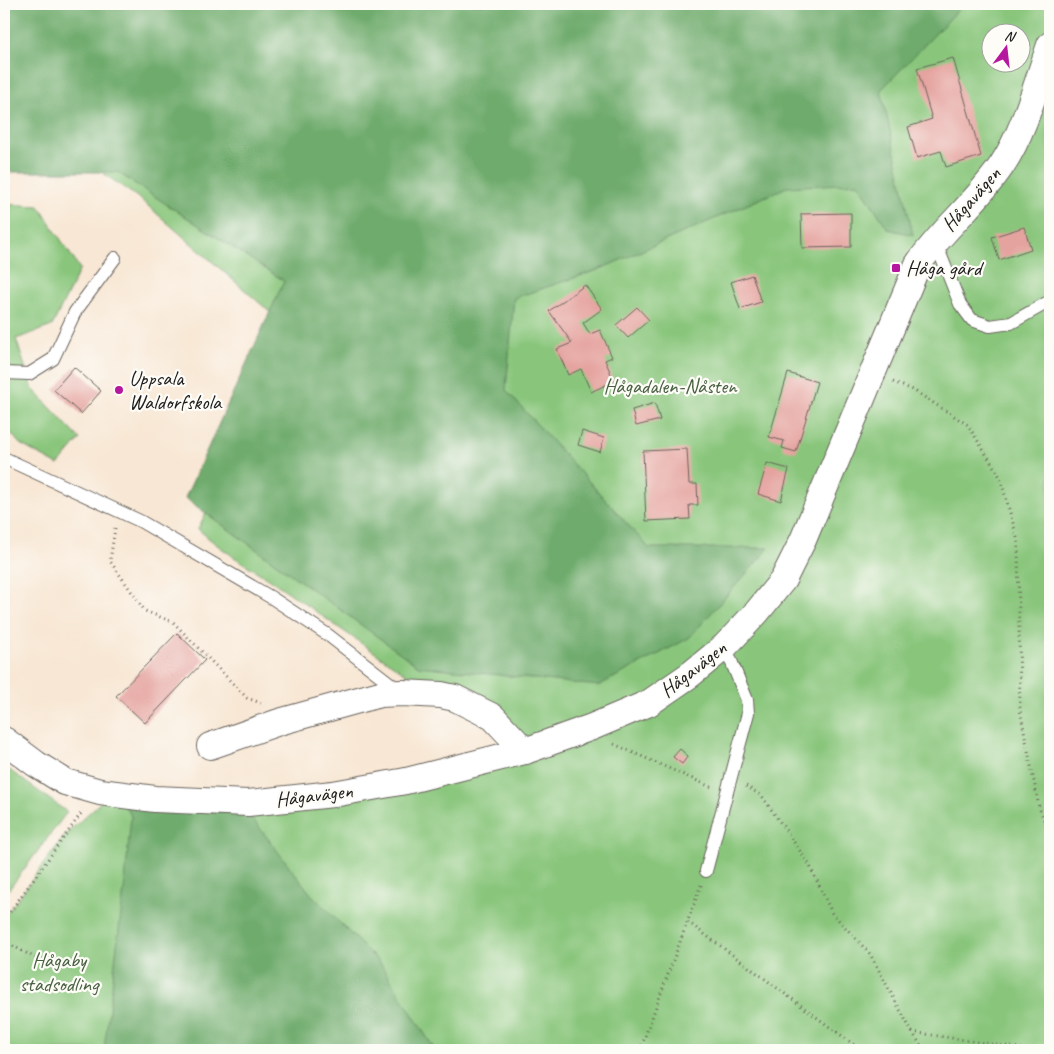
<svg xmlns="http://www.w3.org/2000/svg" width="1054" height="1054" viewBox="0 0 1054 1054" font-family="Caveat,sans-serif">
<style>
.green{fill:#89c67c;stroke:#52714c;fill-rule:evenodd}
.forest{fill:#6eab6c;stroke:#456444}
.building{fill:#e5a39f}
.lines{fill:none;stroke-linecap:round;stroke-linejoin:round}
.service-casing{stroke:#69635c;stroke-width:14}
.minor-casing{stroke:#69635c;stroke-width:28}
.path{stroke:#69635c;stroke-width:3;stroke-dasharray:1 4;stroke-linecap:butt}
.service{stroke:#fff;stroke-width:12}
.minor{stroke:#fff;stroke-width:26}
.poi-dot{fill:#b5179e;stroke:#fdfcf7;stroke-width:2}
.labels{text-anchor:middle;stroke-width:4.5;stroke-linejoin:round;paint-order:stroke}
.street-label{font-size:21px;fill:#1c1c1c;stroke:#fdfcf7}
.poi-label{font-size:21px;fill:#1c1c1c;stroke:#fdfcf7;text-anchor:start}
.park-label{font-size:21px;fill:#486042;stroke:#fdfcf7}
</style>
<rect width="100%" height="100%" fill="#fdfcf7"/>
<filter id="ink" filterUnits="userSpaceOnUse"><feTurbulence type="fractalNoise" baseFrequency=".02" numOctaves="2"/><feDisplacementMap in="SourceGraphic" scale="10" xChannelSelector="R" yChannelSelector="G"/><feConvolveMatrix kernelMatrix="1 2 1 2 8 2 1 2 1" color-interpolation-filters="sRGB"/></filter>
<filter id="wash" filterUnits="userSpaceOnUse"><feTurbulence type="fractalNoise" baseFrequency=".0096" numOctaves="4" result="noise"/><feDisplacementMap in="SourceGraphic" scale="20" xChannelSelector="R" yChannelSelector="G"/><feGaussianBlur stdDeviation="1.12" result="paint"/><feColorMatrix in="noise" values="0 0 0 0 0 0 0 0 0 0 0 0 0 0 0 0 0 1.4 0 .05"/><feComposite in="paint" operator="in"/></filter>
<g filter="url(#wash)">
<rect width="100%" height="100%" fill="#f8e7d4"/>
<g class="green">
<path d="M4,4H1050V1050H4V917L66,834L104,799L300,802L522,749C443,700 367,648 291,594C259,571 227,556 198,529L293,332L140,199L37,127ZM992,32H1022V62H992Z"/>
<path d="M4,204L39,206L80,269L52,326L16,339L32,388L80,439L58,465L20,444L4,425Z"/>
<path d="M4,766L67,812L4,896Z"/>
</g>
<g class="forest">
<path d="M4,4H964L881,90L913,235L888,229L858,183L787,187L598,270L514,298L506,390L649,548H769L689,638L598,686L418,666L185,498L284,281L117,172H4Z"/>
<path d="M125,806L248,813L310,893L380,963L435,1050H104L125,881L131,816Z"/>
</g>
<g id="blocks">
<g class="building">
<path d="M953,58L981,156L946,167L941,151L917,158L908,127L932,119L917,68Z"/>
<path d="M851,213V247L802,248L801,214Z"/>
<path d="M1024,227L1031,249L999,260L992,237Z"/>
<path d="M752,275L761,302L740,309L731,282Z"/>
<path d="M585,285L602,309L583,323L590,334L600,330L612,357L605,360L614,381L591,392L581,369L568,375L557,349L572,343L549,311Z"/>
<path d="M637,307L649,320L628,338L616,325Z"/>
<path d="M74,367L101,391L81,414L54,390Z"/>
<path d="M788,373L817,382L796,452L782,448L784,441L769,437Z"/>
<path d="M655,403L660,420L636,426L632,410Z"/>
<path d="M582,431L604,438L600,452L578,445Z"/>
<path d="M687,449L689,484H697L698,505H689L690,519L646,521L643,451Z"/>
<path d="M767,463L789,469L781,501L758,494Z"/>
<path d="M177,633L205,660L145,723L116,696Z"/>
<path d="M680,749L688,756L682,764L673,757Z"/>
</g>
</g>
</g>
<g filter="url(#ink)">
<use href="#blocks" fill-opacity="0" stroke="#69635c" stroke-width="1"/>
<g class="lines">
<defs>
<g id="service">
<path d="M935,241L960,304L972,320L990,326L1011,323L1050,301"/>
<path d="M4,373L29,374L53,359L75,312L115,258"/>
<path d="M4,458L140,521L272,598L328,635L400,691"/>
<path d="M706,871L748,713L747,700L725,646"/>
</g>
<g id="minor">
<path d="M4,740L36,764L65,782L100,792L155,799L248,803L333,794L406,781L525,751L592,727L649,703L691,674L725,646L757,612L783,580L803,540L918,264C943,229 978,201 1002,165C1025,130 1036,85 1050,45"/>
<path d="M210,746L279,722L380,694L402,693L441,695L455,698L493,717L525,751"/>
</g>
</defs>
<use href="#service" class="service-casing"/>
<use href="#minor" class="minor-casing"/>
<g class="path">
<path d="M893,382L913,390L968,425L1000,477L1018,541L1020,710L1039,807L1050,836"/>
<path d="M115,528L110,561L145,611L173,622L247,698L261,703"/>
<path d="M614,744L711,787"/>
<path d="M746,786L762,796L809,864L832,913L870,954L912,1032L924,1050"/>
<path d="M4,920L83,811"/>
<path d="M688,922L861,1050"/>
<path d="M4,941L39,960"/>
<path d="M912,1032L1031,1050"/>
<path d="M640,1050L701,885"/>
</g>
<use href="#service" class="service"/>
<use href="#minor" class="minor"/>
</g>
</g>
<g class="poi-dot">
<rect x="891" y="263" width="10" height="10" rx="2.5"/>
<circle cx="119" cy="390" r="5"/>
</g>
<g class="labels">
<g class="street-label">
<text transform="translate(971 199) rotate(-49)" y="7">Hågavägen</text>
<text transform="translate(693 669) rotate(-38)" y="7">Hågavägen</text>
<text transform="translate(314 795) rotate(-7)" y="7">Hågavägen</text>
</g>
<g class="poi-label">
<text x="906" y="275">Håga gård</text>
<text x="129" y="385">Uppsala<tspan x="129" dy="24">Waldorfskola</tspan></text>
</g>
<g class="park-label">
<text x="670" y="393">Hågadalen-Nåsten</text>
<text x="59" y="967">Hågaby<tspan x="59" dy="24">stadsodling</tspan></text>
</g>
</g>
<rect width="1054" height="1054" fill="none" stroke="#fdfcf7" stroke-width="20"/>
<g transform="translate(1006 48) rotate(15)"><circle r="24" fill="#fdfcf7" stroke="#a3a29f"/>
<path d="M0-4L9 19L0 12L-9 19Z" fill="#b5179e"/>
<text y="-8" font-size="14" font-weight="bold" text-anchor="middle" fill="#1c1c1c">N</text>
</g>
</svg>
